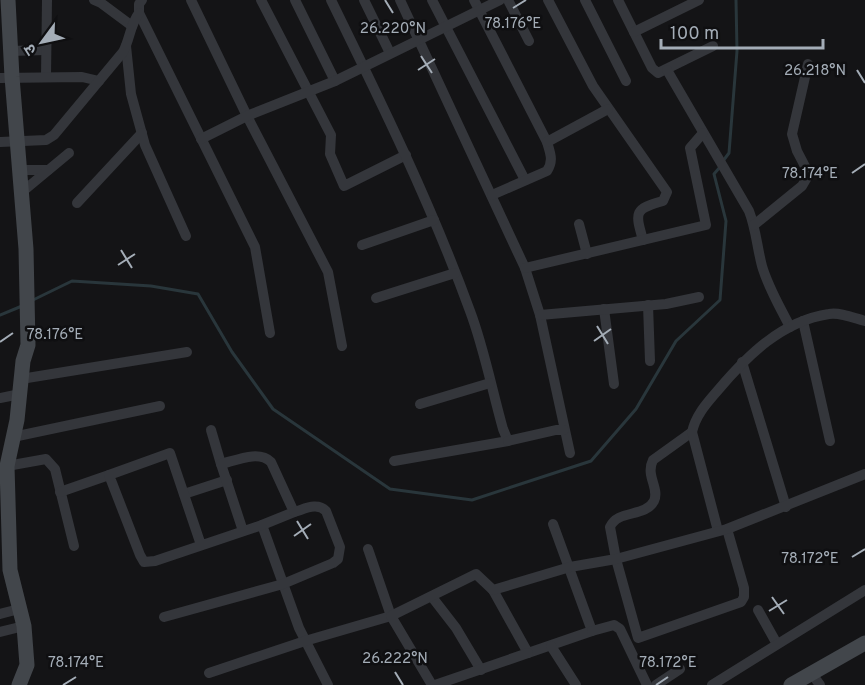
<svg xmlns="http://www.w3.org/2000/svg" width="865" height="685" viewBox="0 0 865 685" font-family="Overpass,'Noto Sans Devanagari',sans-serif">
<style>
.lines{fill:none;stroke-linecap:round;stroke-linejoin:round}
.stream{stroke:#29363b;stroke-width:3}
.street{stroke:#34363b;stroke-width:10}
.secondary{stroke:#42464b;stroke-width:15}
.ticks{fill:none;stroke:#a4adb7;stroke-width:2}
.ticks-label{font-size:15px;text-anchor:middle;fill:#a4adb7;stroke:#0f0f11;stroke-width:5;stroke-linejoin:round;paint-order:stroke}
</style>
<rect width="100%" height="100%" fill="#141416"/>
<g class="lines">
<g class="stream">
<path d="M723,161L729,153L737,51L736,0"/>
<path d="M33,300L72,281L151,286L198,294L232,352L273,409L390,489L472,500L591,461L636,409L676,341L720,300L726,221L714,174L720,167"/>
<path d="M0,315L22,306"/>
</g>
<g class="street">
<path d="M94,0L101,3L132,26"/>
<path d="M142,0L139,4V13L255,247L270,333"/>
<path d="M191,0L247,116L328,272L342,346"/>
<path d="M261,0L331,135L330,154L344,186L406,155"/>
<path d="M295,0L335,81"/>
<path d="M331,0C381,102 431,204 470,311C484,348 492,390 503,429L508,441L394,461"/>
<path d="M364,0L390,53"/>
<path d="M400,0L525,268L540,315L570,453"/>
<path d="M432,0L525,180"/>
<path d="M474,0L547,142C550,153 554,160 547,171L492,195"/>
<path d="M508,0L529,41"/>
<path d="M548,0L593,86L667,192L663,201C634,209 635,212 643,240"/>
<path d="M585,0L626,81"/>
<path d="M618,0L652,68L658,73L713,46"/>
<path d="M634,32L699,0"/>
<path d="M126,46L131,94L145,145L186,236"/>
<path d="M10,51L46,50"/>
<path d="M667,70L749,211C756,229 757,247 762,266C768,287 780,307 790,327"/>
<path d="M46,77L47,0"/>
<path d="M0,78L82,77L99,81"/>
<path d="M201,139L247,116L335,81L500,0"/>
<path d="M0,142L46,140L54,135L123,52C130,39 130,25 139,13"/>
<path d="M547,142L608,109"/>
<path d="M20,170H48"/>
<path d="M22,192L69,153"/>
<path d="M77,203L142,133"/>
<path d="M579,224L587,254"/>
<path d="M754,225L802,186L809,174L797,151L792,134L808,64"/>
<path d="M362,245L434,220"/>
<path d="M525,268L706,225L690,148L703,133"/>
<path d="M376,298L455,273"/>
<path d="M648,305L650,361"/>
<path d="M604,309L614,384"/>
<path d="M540,315L666,304L699,297"/>
<path d="M803,321L830,441"/>
<path d="M742,362L786,507"/>
<path d="M21,379L187,352"/>
<path d="M0,398L20,394"/>
<path d="M420,404L490,383"/>
<path d="M211,430L221,464"/>
<path d="M692,432L653,460C645,476 660,488 654,501C645,518 618,509 610,527L616,559L638,638L741,602L744,597V588L727,529"/>
<path d="M13,437L160,406"/>
<path d="M508,441L556,430H564"/>
<path d="M7,466L46,459L55,469L74,546"/>
<path d="M60,492L109,475"/>
<path d="M184,494L227,480"/>
<path d="M262,525L299,628L328,685"/>
<path d="M718,531L692,432C696,414 708,402 719,389C748,355 782,321 829,314C840,312 854,318 865,321"/>
<path d="M201,545L170,453L109,475L140,555L144,562L155,561L262,525L294,512L271,462C259,450 237,460 221,464L243,531"/>
<path d="M493,590L528,653L592,631L553,524"/>
<path d="M432,597L456,628L481,670"/>
<path d="M758,610L777,644"/>
<path d="M0,614L19,609"/>
<path d="M164,617L283,584L333,563L338,559L340,547L326,511C317,502 305,509 294,512"/>
<path d="M592,631L614,625L620,629L647,685"/>
<path d="M0,632L24,626"/>
<path d="M551,646L576,685"/>
<path d="M209,673L305,641L391,616L368,549"/>
<path d="M812,674L820,685"/>
<path d="M432,685L391,616L476,574L493,590L570,567L616,559L727,529L865,474"/>
<path d="M435,685L528,653"/>
<path d="M656,685L680,669"/>
<path d="M712,685L865,590"/>
</g>
<g class="secondary">
<path d="M8,0L12,77L26,249L28,345L23,361L17,420L7,466L10,570L24,626L27,665L19,685"/>
<path d="M791,685L865,643"/>
</g>
</g>
<path class="ticks" d="M385,0L393,13M513,8L526,0M421,56L432,73M418,70L435,59M857,70L865,83M852,173L865,164M121,250L132,268M118,265L135,254M597,326L608,344M594,341L611,329M0,342L13,333M297,521L308,539M294,536L311,524M852,557L865,549M772,597L784,614M769,611L787,600M395,672L403,685M63,685L76,677M656,685L668,677"/>
<g class="ticks-label">
<text x="513" y="28">78.176°E</text>
<text x="393" y="33">26.220°N</text>
<text x="815" y="75">26.218°N</text>
<text x="810" y="178">78.174°E</text>
<text x="55" y="339">78.176°E</text>
<text x="810" y="563">78.172°E</text>
<text x="395" y="663">26.222°N</text>
<text x="76" y="667">78.174°E</text>
<text x="668" y="667">78.172°E</text>
</g>
<g transform="translate(42 42) rotate(237)" stroke="#0f0f11" stroke-width="4.5" paint-order="stroke">
<path d="M0-4.5L10 22L0 15L-10 22Z" fill="#a4adb7"/>
<text y="-9" font-size="16" font-weight="bold" text-anchor="middle" fill="#a4adb7">उ</text>
</g>
<path d="M661 39v9h162v-9" fill="none" stroke="#a4adb7" stroke-width="3"/>
<text x="670" y="39" font-size="18" fill="#a4adb7" stroke="#0f0f11" stroke-width="4.5" paint-order="stroke">100 m</text>
</svg>
